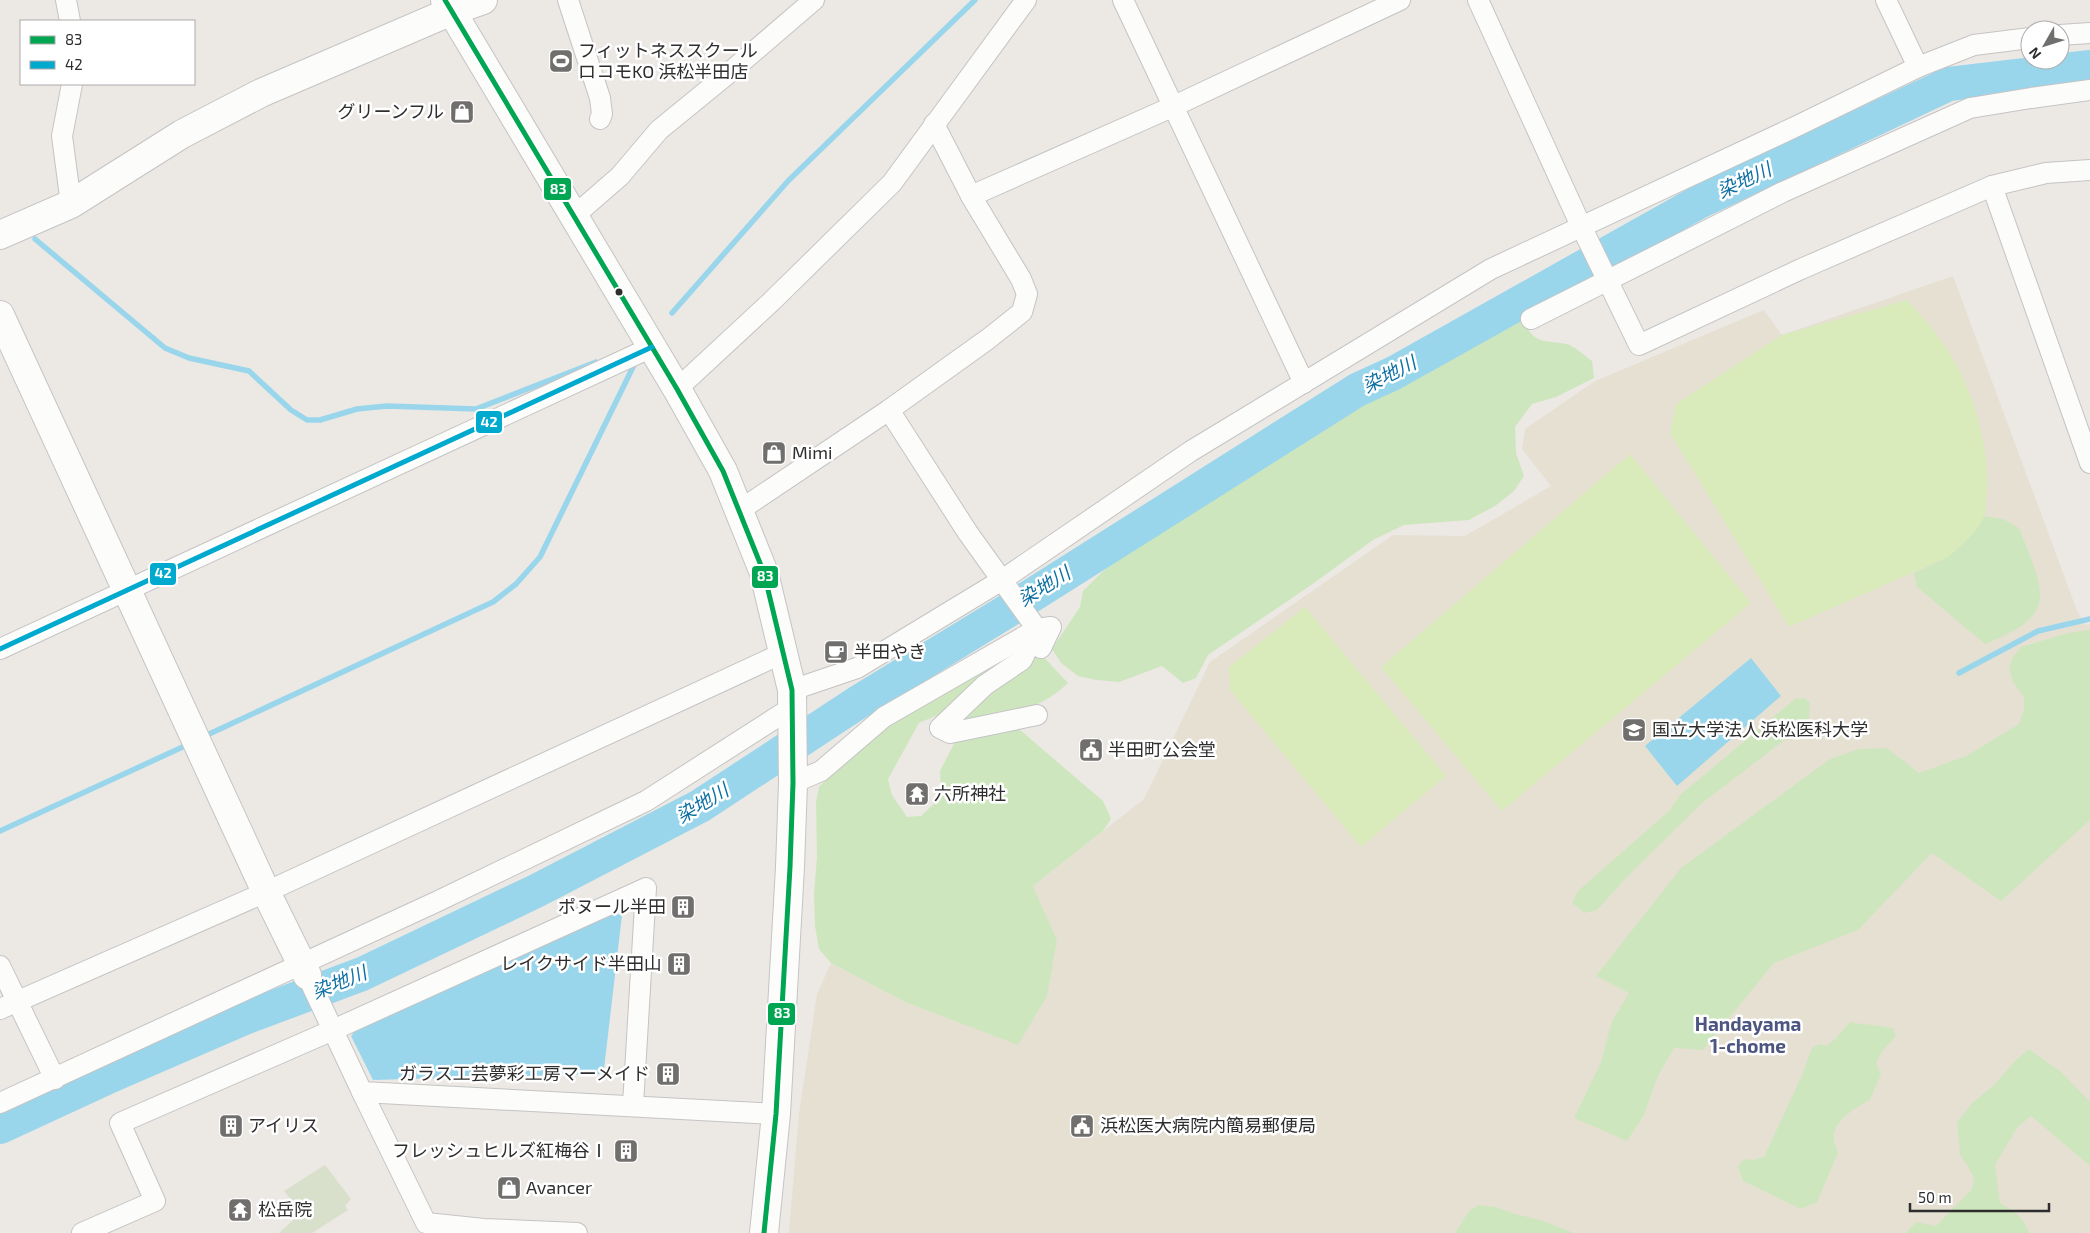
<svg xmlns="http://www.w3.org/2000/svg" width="2090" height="1233" viewBox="0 0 2090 1233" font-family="'Exo 2','Noto Sans JP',sans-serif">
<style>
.education{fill:#e6e0d3}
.green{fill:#cee6be}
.cemetery{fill:#d8e0cc}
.pitch{fill:#d9eabb}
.water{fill:#99d6ec}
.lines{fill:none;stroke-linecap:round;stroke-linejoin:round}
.stream{stroke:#99d6ec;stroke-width:5.5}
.river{stroke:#99d6ec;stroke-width:34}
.street-casing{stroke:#c5c4c5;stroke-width:22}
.secondary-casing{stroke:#c5c4c5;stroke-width:30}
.street{stroke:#fcfcfb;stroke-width:20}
.secondary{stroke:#fcfcfb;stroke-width:28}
.bus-1-casing{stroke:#fff;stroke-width:9}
.bus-2-casing{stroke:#fff;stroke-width:9}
.bus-1{stroke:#00a651;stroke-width:5}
.bus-2{stroke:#00a9ce;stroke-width:5}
.bus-dot{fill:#2e2e2e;stroke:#fff;stroke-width:2}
.labels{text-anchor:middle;stroke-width:5;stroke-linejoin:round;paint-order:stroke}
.poi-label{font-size:18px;fill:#2e2e2e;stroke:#fff;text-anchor:start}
.water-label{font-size:19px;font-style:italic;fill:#0d6fa3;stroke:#fff}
.neighbourhood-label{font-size:19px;font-weight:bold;fill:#4d5680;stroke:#fff}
.line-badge{stroke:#fff;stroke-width:2}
.badge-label{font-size:14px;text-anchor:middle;font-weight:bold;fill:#fff}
</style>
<rect width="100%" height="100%" fill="#ece8e4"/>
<path class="education" d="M1953,276L2076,608L2085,625L2090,624V1233H789L799,1114L817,994L831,963L905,1002L935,1013L1057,940L1033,886L1144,799L1210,662L1393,535L1465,536L1551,486L1522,449L1525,429L1595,381L1764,310L1782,335Z"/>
<g class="green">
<path d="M1514,314L1525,321C1532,345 1547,340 1566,344C1575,346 1585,356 1592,361L1594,378L1556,397L1532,404L1515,427L1516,453L1524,476L1514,491L1495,506L1469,520L1404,525L1373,540L1314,583L1208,655L1196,678L1183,683L1162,666L1119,682L1096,680L1078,676L1061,663L1052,649L1080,607L1083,591L1101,573L1156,528L1247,467L1361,397L1404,377L1483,330Z"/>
<path d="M1984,516L2003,519L2019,528C2044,592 2061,615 1985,644L1917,587L1914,573L1948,557Z"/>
<path d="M2090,630V820L2001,901L1932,853L1858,930L1774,963L1703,1050L1674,1048L1657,1078L1644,1115L1627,1141L1574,1118L1601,1062L1612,1021L1629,993L1596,976L1681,868L1830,759L1859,749L1887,748L1919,773L1966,756L2019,724L2024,709V697L2013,682L2009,667L2013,657L2021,647L2068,633Z"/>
<path d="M1027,639L1017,659L938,715L919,723L888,779L892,795L907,817L921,816L941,797L940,771L955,742L1004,730H1020L1103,801L1111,819L1103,831L1033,886L1057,940L1047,996L1018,1045L905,1002L831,963L819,949L815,926L814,894L817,857L816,802L819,787L848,757L885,722Z"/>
<path d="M1039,652L1068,683C1037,713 994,720 952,728L958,714Z"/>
<path d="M1805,698L1810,703L1809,718L1795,732L1701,804L1626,878L1597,910L1585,913L1572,903L1578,891L1670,810L1680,795L1795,699Z"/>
<path d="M1851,1022C1862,1025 1886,1025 1893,1029L1896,1036L1883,1050L1876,1063L1881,1074L1870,1100C1856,1107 1831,1122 1834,1141C1835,1145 1837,1149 1838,1153L1817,1202L1801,1209L1743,1181L1738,1167L1744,1159L1752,1160L1764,1157L1802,1075L1812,1048L1819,1044L1826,1046C1837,1040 1841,1030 1851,1022Z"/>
<path d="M2029,1049L2061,1072L2090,1102V1166L2031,1116L2017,1128L1995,1165L2000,1203C2014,1211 2024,1217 2029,1233H1906L1916,1222L1936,1226L1972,1189L1974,1177L1960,1154L1957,1123L1972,1103L1993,1086L2016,1060Z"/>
<path d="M1478,1205L1496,1207L1512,1213L1543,1221L1574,1233H1455L1469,1211Z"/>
</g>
<path class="cemetery" d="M325,1165L351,1199L345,1206L348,1210L312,1233H279L301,1213L284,1191Z"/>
<g class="pitch">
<path d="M1907,300C1926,321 1947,344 1959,370C1976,404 1990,453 1987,491C1986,499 1987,511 1984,517C1976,533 1961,546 1948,557L1789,627L1670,433L1676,404L1782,335Z"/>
<path d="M1630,454L1751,603L1502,811L1381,667Z"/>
<path d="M1305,607L1446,776L1361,847L1230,690L1229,667Z"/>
</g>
<g class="water">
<path d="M1751,658L1781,696L1677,786L1645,746Z"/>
<path d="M613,913L622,915L604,1069L599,1074L373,1080L351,1036L355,1031Z"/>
</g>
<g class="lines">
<g class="stream">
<path d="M35,239L165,348L189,358L249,371L291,410L307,420H320L357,409L387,406L476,409L596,362"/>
<path d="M672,313L788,181L975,0"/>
<path d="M1959,673L2038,631L2090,619"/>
<path d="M207,735L493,602L516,584L540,557L634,365"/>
<path d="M0,831L187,745"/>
</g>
<path class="river" d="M0,1127L106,1078L247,1017L362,974L536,891L700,806L860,701L1004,613L1357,390L1394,373L1699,202L1949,84L2090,67"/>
<defs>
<g id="street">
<path d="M66,0L70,21"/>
<path d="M568,0L600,98L602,114L600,119"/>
<path d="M1123,0L1304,383"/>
<path d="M1478,0L1581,226L1639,345L1801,269L1992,186L2046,173L2090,170"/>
<path d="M1886,0L1918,67"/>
<path d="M2060,35L2090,33"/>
<path d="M1992,186L2090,463"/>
<path d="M971,196L1172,107L1400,0"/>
<path d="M71,204L62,136L72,84"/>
<path d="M574,216L620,176L659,130L730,72L814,0"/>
<path d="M1531,319L1783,192L1970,108L2031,98L2090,90"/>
<path d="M677,389L772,301L892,183L1026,0"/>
<path d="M889,410L968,533L1037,629"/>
<path d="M740,510L889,410L988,339L1022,312L1027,294L1021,279L971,196L934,124"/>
<path d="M0,649L652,347"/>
<path d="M792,690L857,668L1002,580L1191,451L1491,269L1797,126L1918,67L1974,45L2030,38"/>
<path d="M1037,715L950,733L940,728L985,685L1022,660L1037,629"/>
<path d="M793,783L821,771L884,717L1037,629L1051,627L1041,648"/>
<path d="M0,966L55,1079"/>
<path d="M307,975L362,1092L776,1114"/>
<path d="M0,1009L266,892L783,653"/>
<path d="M362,1092L426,1223L484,1229L577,1233"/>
<path d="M0,1103L436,902L646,801L791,708"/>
<path d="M82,1233L155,1201L120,1123L333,1030L646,888L633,1105"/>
</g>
<g id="secondary">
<path d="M445,0L677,389L723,471L764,573L792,690L793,783L790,867L776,1114L764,1233"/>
<path d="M0,235L71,204L182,134L261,93L452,11L483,0"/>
<path d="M0,315L266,892L307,975"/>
</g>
</defs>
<use href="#street" class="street-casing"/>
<use href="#secondary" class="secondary-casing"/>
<use href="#street" class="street"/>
<use href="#secondary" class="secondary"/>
<defs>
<path id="bus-1" d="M445,0L677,389L723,471L764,573L792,690L793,783L790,867L776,1114L764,1233"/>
<path id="bus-2" d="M0,649L652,347"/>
</defs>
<use href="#bus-1" class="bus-1-casing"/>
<use href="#bus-2" class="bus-2-casing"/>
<use href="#bus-1" class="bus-1"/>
<use href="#bus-2" class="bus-2"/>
</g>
<defs>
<symbol id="stadium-square" viewBox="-11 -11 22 22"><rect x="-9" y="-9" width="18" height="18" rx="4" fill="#706f6e" stroke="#fff"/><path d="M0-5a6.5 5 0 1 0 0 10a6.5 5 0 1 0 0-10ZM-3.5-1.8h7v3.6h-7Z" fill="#fff"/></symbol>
<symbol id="shop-square" viewBox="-11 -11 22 22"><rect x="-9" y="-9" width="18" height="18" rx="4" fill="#706f6e" stroke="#fff"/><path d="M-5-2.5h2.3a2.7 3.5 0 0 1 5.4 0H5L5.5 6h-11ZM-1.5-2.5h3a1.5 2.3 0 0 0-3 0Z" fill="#fff"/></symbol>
<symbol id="cafe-square" viewBox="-11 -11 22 22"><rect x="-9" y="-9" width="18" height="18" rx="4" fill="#706f6e" stroke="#fff"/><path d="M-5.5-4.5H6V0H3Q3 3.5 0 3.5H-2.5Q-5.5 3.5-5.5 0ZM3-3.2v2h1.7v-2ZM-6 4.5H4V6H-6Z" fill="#fff"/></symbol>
<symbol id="university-square" viewBox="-11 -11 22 22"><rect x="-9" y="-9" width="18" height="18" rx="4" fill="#706f6e" stroke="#fff"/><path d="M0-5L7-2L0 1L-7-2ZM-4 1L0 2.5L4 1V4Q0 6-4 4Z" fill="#fff"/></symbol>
<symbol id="civic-square" viewBox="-11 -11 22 22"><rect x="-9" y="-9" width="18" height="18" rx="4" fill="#706f6e" stroke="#fff"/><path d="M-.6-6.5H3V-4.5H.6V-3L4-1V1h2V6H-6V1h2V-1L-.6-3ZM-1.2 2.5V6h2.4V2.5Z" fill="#fff"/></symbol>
<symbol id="temple-square" viewBox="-11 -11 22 22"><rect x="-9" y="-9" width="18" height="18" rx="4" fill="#706f6e" stroke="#fff"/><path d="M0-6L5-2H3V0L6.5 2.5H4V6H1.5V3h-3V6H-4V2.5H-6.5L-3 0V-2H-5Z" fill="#fff"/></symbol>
<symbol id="building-square" viewBox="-11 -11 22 22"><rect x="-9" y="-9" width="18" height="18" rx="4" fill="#706f6e" stroke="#fff"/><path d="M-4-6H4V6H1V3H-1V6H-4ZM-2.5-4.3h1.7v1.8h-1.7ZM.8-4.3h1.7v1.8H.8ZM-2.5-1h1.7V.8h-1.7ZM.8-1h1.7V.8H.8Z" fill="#fff"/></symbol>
</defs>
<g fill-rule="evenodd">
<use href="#stadium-square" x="547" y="47" width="28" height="28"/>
<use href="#shop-square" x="448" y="98" width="28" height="28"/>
<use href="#shop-square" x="760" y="439" width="28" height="28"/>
<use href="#cafe-square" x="822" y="638" width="28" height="28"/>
<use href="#university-square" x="1620" y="716" width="28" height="28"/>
<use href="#civic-square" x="1077" y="736" width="28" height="28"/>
<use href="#temple-square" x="903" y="780" width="28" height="28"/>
<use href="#building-square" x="669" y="893" width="28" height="28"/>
<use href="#building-square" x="665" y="950" width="28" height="28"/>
<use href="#building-square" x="654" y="1060" width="28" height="28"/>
<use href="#building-square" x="217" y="1112" width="28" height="28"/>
<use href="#civic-square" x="1068" y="1112" width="28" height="28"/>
<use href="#building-square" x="612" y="1137" width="28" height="28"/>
<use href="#shop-square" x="495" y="1174" width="28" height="28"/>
<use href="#temple-square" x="226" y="1196" width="28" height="28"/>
</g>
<circle class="bus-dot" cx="619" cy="292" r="4.5"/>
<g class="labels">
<g class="poi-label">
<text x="578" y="57">フィットネススクール<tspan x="578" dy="21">ロコモKO 浜松半田店</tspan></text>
<text x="444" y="118" text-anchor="end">グリーンフル</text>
<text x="792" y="459">Mimi</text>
<text x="854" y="658">半田やき</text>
<text x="1652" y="736">国立大学法人浜松医科大学</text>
<text x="1108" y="756">半田町公会堂</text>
<text x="934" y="800">六所神社</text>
<text x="666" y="913" text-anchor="end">ポヌール半田</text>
<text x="662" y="970" text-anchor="end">レイクサイド半田山</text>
<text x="650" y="1080" text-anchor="end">ガラス工芸夢彩工房マーメイド</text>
<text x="248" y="1132">アイリス</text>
<text x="1100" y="1132">浜松医大病院内簡易郵便局</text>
<text x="608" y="1157" text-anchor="end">フレッシュヒルズ紅梅谷Ⅰ</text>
<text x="526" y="1194">Avancer</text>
<text x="258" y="1216">松岳院</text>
</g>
<g class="water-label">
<text transform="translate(1744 180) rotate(-25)" y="7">染地川</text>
<text transform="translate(1389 374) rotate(-27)" y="7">染地川</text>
<text transform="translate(1044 586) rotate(-32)" y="7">染地川</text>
<text transform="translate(702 803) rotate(-31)" y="7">染地川</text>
<text transform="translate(339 982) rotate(-22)" y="7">染地川</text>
</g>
<g class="neighbourhood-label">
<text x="1748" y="1031">Handayama<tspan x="1748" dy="22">1-chome</tspan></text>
</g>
</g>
<g class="line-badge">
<rect x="543" y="177" width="29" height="24" rx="5" fill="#00a651"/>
<rect x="475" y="410" width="28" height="24" rx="5" fill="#00a9ce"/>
<rect x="149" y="562" width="28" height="24" rx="5" fill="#00a9ce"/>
<rect x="751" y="565" width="28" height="24" rx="5" fill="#00a651"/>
<rect x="767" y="1002" width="29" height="24" rx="5" fill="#00a651"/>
</g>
<g class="badge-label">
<text x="558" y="194">83</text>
<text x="489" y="427">42</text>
<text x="163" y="578">42</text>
<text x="765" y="581">83</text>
<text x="782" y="1018">83</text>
</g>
<rect x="20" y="20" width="175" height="65" fill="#ffffff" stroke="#ababab"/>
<rect x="30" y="36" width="25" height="8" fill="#00a651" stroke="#ababab"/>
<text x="65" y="45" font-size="15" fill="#2e2e2e">83</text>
<rect x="30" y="61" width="25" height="8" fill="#00a9ce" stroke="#ababab"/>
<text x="65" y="70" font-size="15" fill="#2e2e2e">42</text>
<g transform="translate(2045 45) rotate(231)"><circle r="24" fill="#ffffff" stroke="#ababab"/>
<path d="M0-4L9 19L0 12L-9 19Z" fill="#706f6e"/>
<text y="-8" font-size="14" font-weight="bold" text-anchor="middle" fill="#2e2e2e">N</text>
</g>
<path d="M1910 1203v8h139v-8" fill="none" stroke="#2e2e2e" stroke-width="2.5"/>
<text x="1918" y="1203" font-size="15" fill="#2e2e2e" stroke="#ffffff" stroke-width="4" paint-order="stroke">50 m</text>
</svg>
